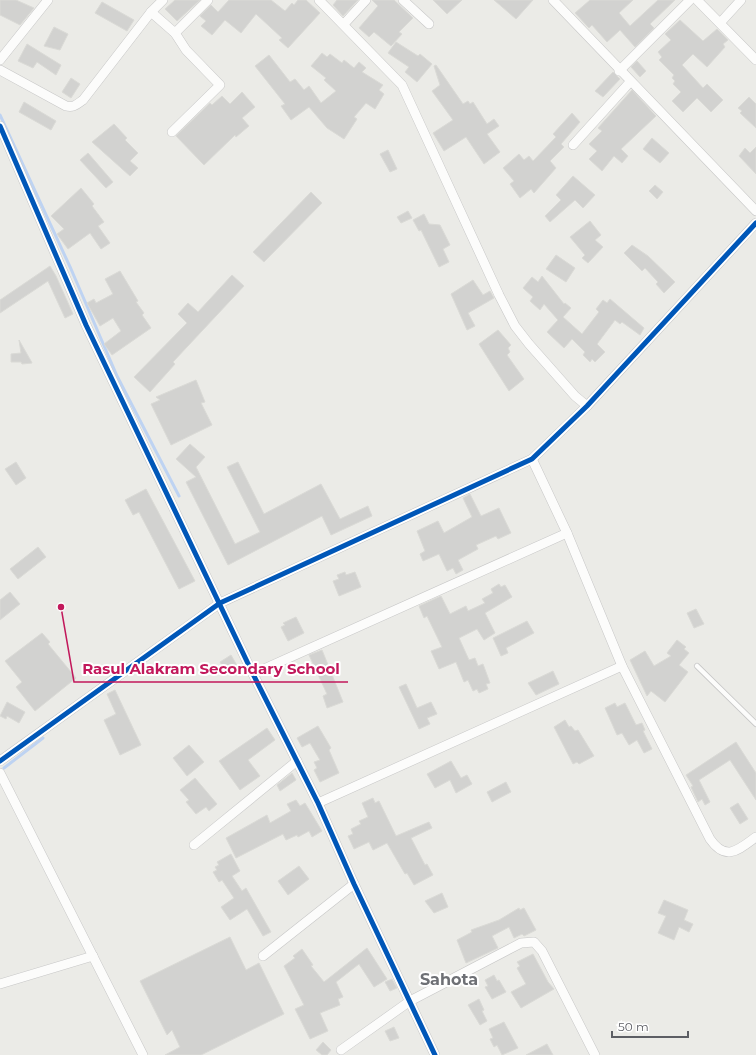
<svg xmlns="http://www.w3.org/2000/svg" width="756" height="1055" viewBox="0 0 756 1055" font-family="Montserrat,sans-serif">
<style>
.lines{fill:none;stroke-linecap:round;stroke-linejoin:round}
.stream{stroke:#bed3f2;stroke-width:3}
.building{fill:#d2d2d0;stroke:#dadad6}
.lane-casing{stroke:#c7c7c7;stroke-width:6}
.street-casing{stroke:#c7c7c7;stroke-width:10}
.lane{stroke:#fcfcfb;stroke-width:4.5}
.street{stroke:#fcfcfb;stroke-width:9}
.cycleway-casing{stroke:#fff;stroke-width:8}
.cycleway{stroke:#0057b8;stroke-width:5}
.labels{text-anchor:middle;stroke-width:4;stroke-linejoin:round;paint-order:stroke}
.quarter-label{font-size:16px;font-weight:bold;fill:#6e7075;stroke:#fff}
.leader{fill:none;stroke:#c2185b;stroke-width:1.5}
.callout-dot{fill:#c2185b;stroke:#fff;stroke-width:1.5}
.callout-label{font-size:15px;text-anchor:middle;font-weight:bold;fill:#c2185b;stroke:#fff;stroke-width:4;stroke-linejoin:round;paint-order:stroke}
</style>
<rect width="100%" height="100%" fill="#ebebe7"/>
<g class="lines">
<g class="stream">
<path d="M0,115L71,269L117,376L179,496"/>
<path d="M4,768L43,738"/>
</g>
</g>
<g class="building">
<path d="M0,0H16L34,8L20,25L0,15Z"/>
<path d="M175,0H200L177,21L165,9Z"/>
<path d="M229,0H271L285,11L292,3L294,5L298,0H306L320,13L288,48L279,40L282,38L256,14L241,33L225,20L212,35L201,26L206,21L200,16L211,5L218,12Z"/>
<path d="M337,0H358L343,16L333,5Z"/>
<path d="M372,0H394L413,18L399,32L402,34L391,46L374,32L369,37L359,28L378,6Z"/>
<path d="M433,0H462L447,14Z"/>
<path d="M494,0H533L516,19Z"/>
<path d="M590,0H633L619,13L630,26L658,0H675L650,24L654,28L635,47L620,30L607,42L592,25L589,28L575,13Z"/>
<path d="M102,2L134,20L127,31L95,13Z"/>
<path d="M680,20L703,41L717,29L728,40L723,44L725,47L707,67L693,54L682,65L703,88L707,84L723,100L711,112L697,98L683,112L672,101L681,92L673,84L675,81L672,78L674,75L659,60L662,57L658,52L671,40L665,34Z"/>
<path d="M54,27L68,34L60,50L44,46Z"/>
<path d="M396,42L418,56L420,54L432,64L417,82L405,72L409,67L388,53Z"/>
<path d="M27,44L61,65L56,75L37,62L33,68L18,61Z"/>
<path d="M322,53L327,57L330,54L342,63L344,60L354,68L359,62L366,68L362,72L383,85L379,90L384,94L375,109L366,103L354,117L357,119L344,139L327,128L309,107L291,120L281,106L285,104L255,66L269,55L290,82L295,79L304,90L309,86L321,103L336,91L324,80L326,78L311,66Z"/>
<path d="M637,61L646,71L640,77L631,67Z"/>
<path d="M436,65L463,104L468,101L470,104L473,102L487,124L494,119L499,126L487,134L500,152L484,164L466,137L444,151L433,133L453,120L432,91L440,85L434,66Z"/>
<path d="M613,72L620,79L603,97L595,91Z"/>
<path d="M71,78L80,84L71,98L62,92Z"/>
<path d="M632,90L656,116L621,149L628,156L622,163L614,156L602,171L589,159L597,151L589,144L602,131L598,128Z"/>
<path d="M242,92L255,107L242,118L249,126L236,137L235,135L204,165L176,136L210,103L212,105L222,96L230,104Z"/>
<path d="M749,97L756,104V128L740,113L742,111L738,108Z"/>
<path d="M24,102L56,121L51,130L19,112Z"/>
<path d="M572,113L580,122L561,144L564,147L550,161L556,168L534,193L531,189L520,198L510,184L514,181L503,168L519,154L524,160L529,156L533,161L556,137L553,134Z"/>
<path d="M114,124L127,138L125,140L138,153L130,161L138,168L130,176L92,142Z"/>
<path d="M652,138L669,153L660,163L643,149Z"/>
<path d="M756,147V174L739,156L745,148L750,153Z"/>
<path d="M388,150L397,169L390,172L380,154Z"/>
<path d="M88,153L113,182L106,188L80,160Z"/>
<path d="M573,176L595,195L583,208L575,200L550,222L545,216L561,200L556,195Z"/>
<path d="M655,185L663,192L657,199L649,191Z"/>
<path d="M81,188L94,204L92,206L104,222L98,226L110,243L101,249L90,233L68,249L57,234L64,229L51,216Z"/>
<path d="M311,192L322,203L264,262L253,252Z"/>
<path d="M408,211L412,218L401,223L397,217Z"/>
<path d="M424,214L429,224L440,225L450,245L443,249L449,262L439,267L421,230L419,231L413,220Z"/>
<path d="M590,221L601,235L595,240L603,247L588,263L582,258L585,255L570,237Z"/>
<path d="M632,245L648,256L675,282L664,293L656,284L658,282L645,268L642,271L624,253Z"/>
<path d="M556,255L575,268L566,282L546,269Z"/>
<path d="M50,266L56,276L73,314L65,318L48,281L0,313V300Z"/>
<path d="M120,271L138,301L136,302L144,313L142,315L151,328L112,355L104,344L121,331L113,318L100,326L87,303L94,299L96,303L113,294L105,279Z"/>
<path d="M232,275L244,286L173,362L175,364L150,392L134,377L187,323L178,314L188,303L198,312Z"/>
<path d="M542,276L564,304L565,303L571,308L563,317L582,334L599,312L596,309L603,300L607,303L610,299L644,328L640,335L622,322L620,324L615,320L597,344L605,352L595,362L592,359L590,362L583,355L585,352L572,339L564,348L547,332L558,320L544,304L540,310L530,301L533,297L523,288L532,277L538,282Z"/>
<path d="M473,280L483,295L490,291L494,298L468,313L475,326L467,330L451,294Z"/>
<path d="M498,330L511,345L508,348L510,352L507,355L524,379L509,391L479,344Z"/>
<path d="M19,340L31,361L32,363L22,364L21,362H11V354L21,353Z"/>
<path d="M196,380L205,402L201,403L212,425L171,445L151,404L160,400L156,397Z"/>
<path d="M190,444L205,457L196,467L235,544L260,532L227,467L238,462L264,514L321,484L340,519L368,506L372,516L331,535L322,516L228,565L186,482L196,477L176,459Z"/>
<path d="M16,462L26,478L16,485L5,469Z"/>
<path d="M146,489L195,581L179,589L139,512L133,515L125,500Z"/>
<path d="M470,494L481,516L499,508L511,533L498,539L496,536L476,545L478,549L458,560L463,570L456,574L453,568L447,571L439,554L423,561L420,554L425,551L417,531L438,521L444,533L472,517L463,498Z"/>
<path d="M38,547L46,557L18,579L10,569Z"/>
<path d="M345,572L346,575L355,572L361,587L339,596L333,581L339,579L337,575Z"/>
<path d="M499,584L501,587L505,585L512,597L485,613L495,633L484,640L477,629L459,638L469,660L475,658L478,666L483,664L490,683L486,684L488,689L479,693L477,689L473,691L468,680L464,682L456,662L439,669L431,651L442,647L427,616L424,618L419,606L441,596L450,614L466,606L468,611L485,603L482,599L493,593L491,589Z"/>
<path d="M10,592L20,604L0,620V600Z"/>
<path d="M696,609L704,624L694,628L687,613Z"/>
<path d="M296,617L304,633L288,641L281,627L285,625L283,623Z"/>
<path d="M527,621L534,633L506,648L508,653L501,656L493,638Z"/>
<path d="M42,633L50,642L48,644L76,678L35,711L16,687L22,682L5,661Z"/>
<path d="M677,640L686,647L684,649L689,653L679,665L688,672L665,702L651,691L647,696L630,660L645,651L654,666L671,656L667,653Z"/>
<path d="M322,650L343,702L327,708L323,696L327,694L309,655Z"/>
<path d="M231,655L239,669L227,674L220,662Z"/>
<path d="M553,671L559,684L536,695L528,683Z"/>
<path d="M406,684L417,708L431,702L437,714L427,718L430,724L419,729L399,687Z"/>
<path d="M115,690L141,745L120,755L104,720L116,714L107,694Z"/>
<path d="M7,702L25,712L19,723L7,716L6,719L0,716Z"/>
<path d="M615,703L617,707L625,703L636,725L642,723L645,730L643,731L652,749L644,753L637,740L629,745L622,733L617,735L605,708Z"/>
<path d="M565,720L569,727L571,726L575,731L578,730L594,756L579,764L577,762L573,764L554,727Z"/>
<path d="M318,726L331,748L329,750L339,773L320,782L314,770L317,768L314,762L320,760L310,743L302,747L297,738Z"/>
<path d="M267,728L275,740L248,760L260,776L240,790L219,761Z"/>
<path d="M736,742L756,773V800L730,760L699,780L710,802L705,805L702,799L698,802L691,787L693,786L686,775Z"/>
<path d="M189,745L204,762L187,776L173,758Z"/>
<path d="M451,761L461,778L467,775L472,784L456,793L450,780L435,788L427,774Z"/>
<path d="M292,773L296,780L280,791L277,785Z"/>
<path d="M195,778L217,804L209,811L206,807L196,814L186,802L189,800L180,790Z"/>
<path d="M506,782L511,792L492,802L487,792Z"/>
<path d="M373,798L375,803L379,801L396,836L429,822L432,828L411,838L425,865L427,864L433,875L414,885L407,873L405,874L387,843L373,850L369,842L354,849L348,836L353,834L351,829L361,824L359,821L368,817L362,803Z"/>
<path d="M296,800L300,806L305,803L322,831L312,837L309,831L298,837L297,835L286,840L283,834L236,858L226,838L267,815L270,823L291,811L287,804Z"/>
<path d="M738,803L748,819L740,824L730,808Z"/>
<path d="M231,854L240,871L232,876L242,891L246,888L271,932L263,936L247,909L230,920L221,907L234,898L222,880L219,882L213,872L217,870L215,867L219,865L217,862Z"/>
<path d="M299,866L309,879L288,895L278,881Z"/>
<path d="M442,893L448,907L434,913L425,901Z"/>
<path d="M664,900L688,910L684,920L693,924L689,932L679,927L674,940L658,933L666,916L658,913Z"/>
<path d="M519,908L520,910L524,908L536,930L524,936L522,934L514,938L509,927L492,936L498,948L466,963L457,940L472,932L471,930L499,920Z"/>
<path d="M230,937L246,970L259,963L284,1014L201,1055H165L180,1047L172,1030L167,1035L140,981Z"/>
<path d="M367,948L387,979L374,987L359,964L336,982L343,997L338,999L340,1005L320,1013L328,1031L310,1039L295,1009L304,1005L284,966L295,958L293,956L302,949L313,965L311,966L324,982Z"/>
<path d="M533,954L548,982L554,989L521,1008L511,992L526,984L517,968L520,966L517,962Z"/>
<path d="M494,975L497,981L499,980L506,992L492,999L485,987L488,986L485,980Z"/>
<path d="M392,979L397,988L390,991L385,982Z"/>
<path d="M479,999L484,1010L482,1011L487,1021L480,1025L468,1005Z"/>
<path d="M504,1022L518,1048L502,1055L497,1045L494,1047L490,1039L493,1038L489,1029Z"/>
<path d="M394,1027L399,1038L390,1041L385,1031Z"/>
<path d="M323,1042L331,1050L327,1055H322L316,1050Z"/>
<path d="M547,1044L553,1055H526Z"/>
</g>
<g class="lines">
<defs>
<path id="lane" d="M697,666L756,724"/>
<g id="street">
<path d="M319,0L402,85L499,295L515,326L529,344L575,396L587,406"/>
<path d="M403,0L429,24"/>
<path d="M553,0L756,211"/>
<path d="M697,0L756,60"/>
<path d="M151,12L175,33"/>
<path d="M720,23L741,0"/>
<path d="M344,24L366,0"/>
<path d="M0,60L48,0"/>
<path d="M0,70L66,106C74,108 77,104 83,100L151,12L163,0"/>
<path d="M619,71L690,0"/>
<path d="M0,126L86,325L253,674L318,803L354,884L435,1055"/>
<path d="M172,132L220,85L186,50L175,33L208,0"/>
<path d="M573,145L630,82"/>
<path d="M532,459L567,533L622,666L710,839C726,862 738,850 756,837"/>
<path d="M253,674L567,533"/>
<path d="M0,761L220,603L532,459L587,406L756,223"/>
<path d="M0,773L143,1055"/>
<path d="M318,803L622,666"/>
<path d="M194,845L297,761"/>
<path d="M263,956L354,884"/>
<path d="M0,984L93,956"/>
<path d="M341,1050L410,1001L521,943L534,942L542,951L595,1055"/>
</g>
</defs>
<use href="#lane" class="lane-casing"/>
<use href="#street" class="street-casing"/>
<use href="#lane" class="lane"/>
<use href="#street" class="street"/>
<defs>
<g id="cycleway">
<path d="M0,126L86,325L253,674L318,803L354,884L435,1055"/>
<path d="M0,761L220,603L532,459L587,406L756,223"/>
</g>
</defs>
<use href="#cycleway" class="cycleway-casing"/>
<use href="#cycleway" class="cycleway"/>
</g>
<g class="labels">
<g class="quarter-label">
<text x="449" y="985">Sahota</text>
</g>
</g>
<path class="leader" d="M61 607L74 682H348"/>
<circle class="callout-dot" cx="61" cy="607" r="4"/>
<g class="callout-label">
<text x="211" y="674">Rasul Alakram Secondary School</text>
</g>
<path d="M612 1031v6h76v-6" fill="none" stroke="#5c5e64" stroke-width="2"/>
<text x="618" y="1031" font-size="12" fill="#5c5e64" stroke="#ffffff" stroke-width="3" paint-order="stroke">50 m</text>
</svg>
